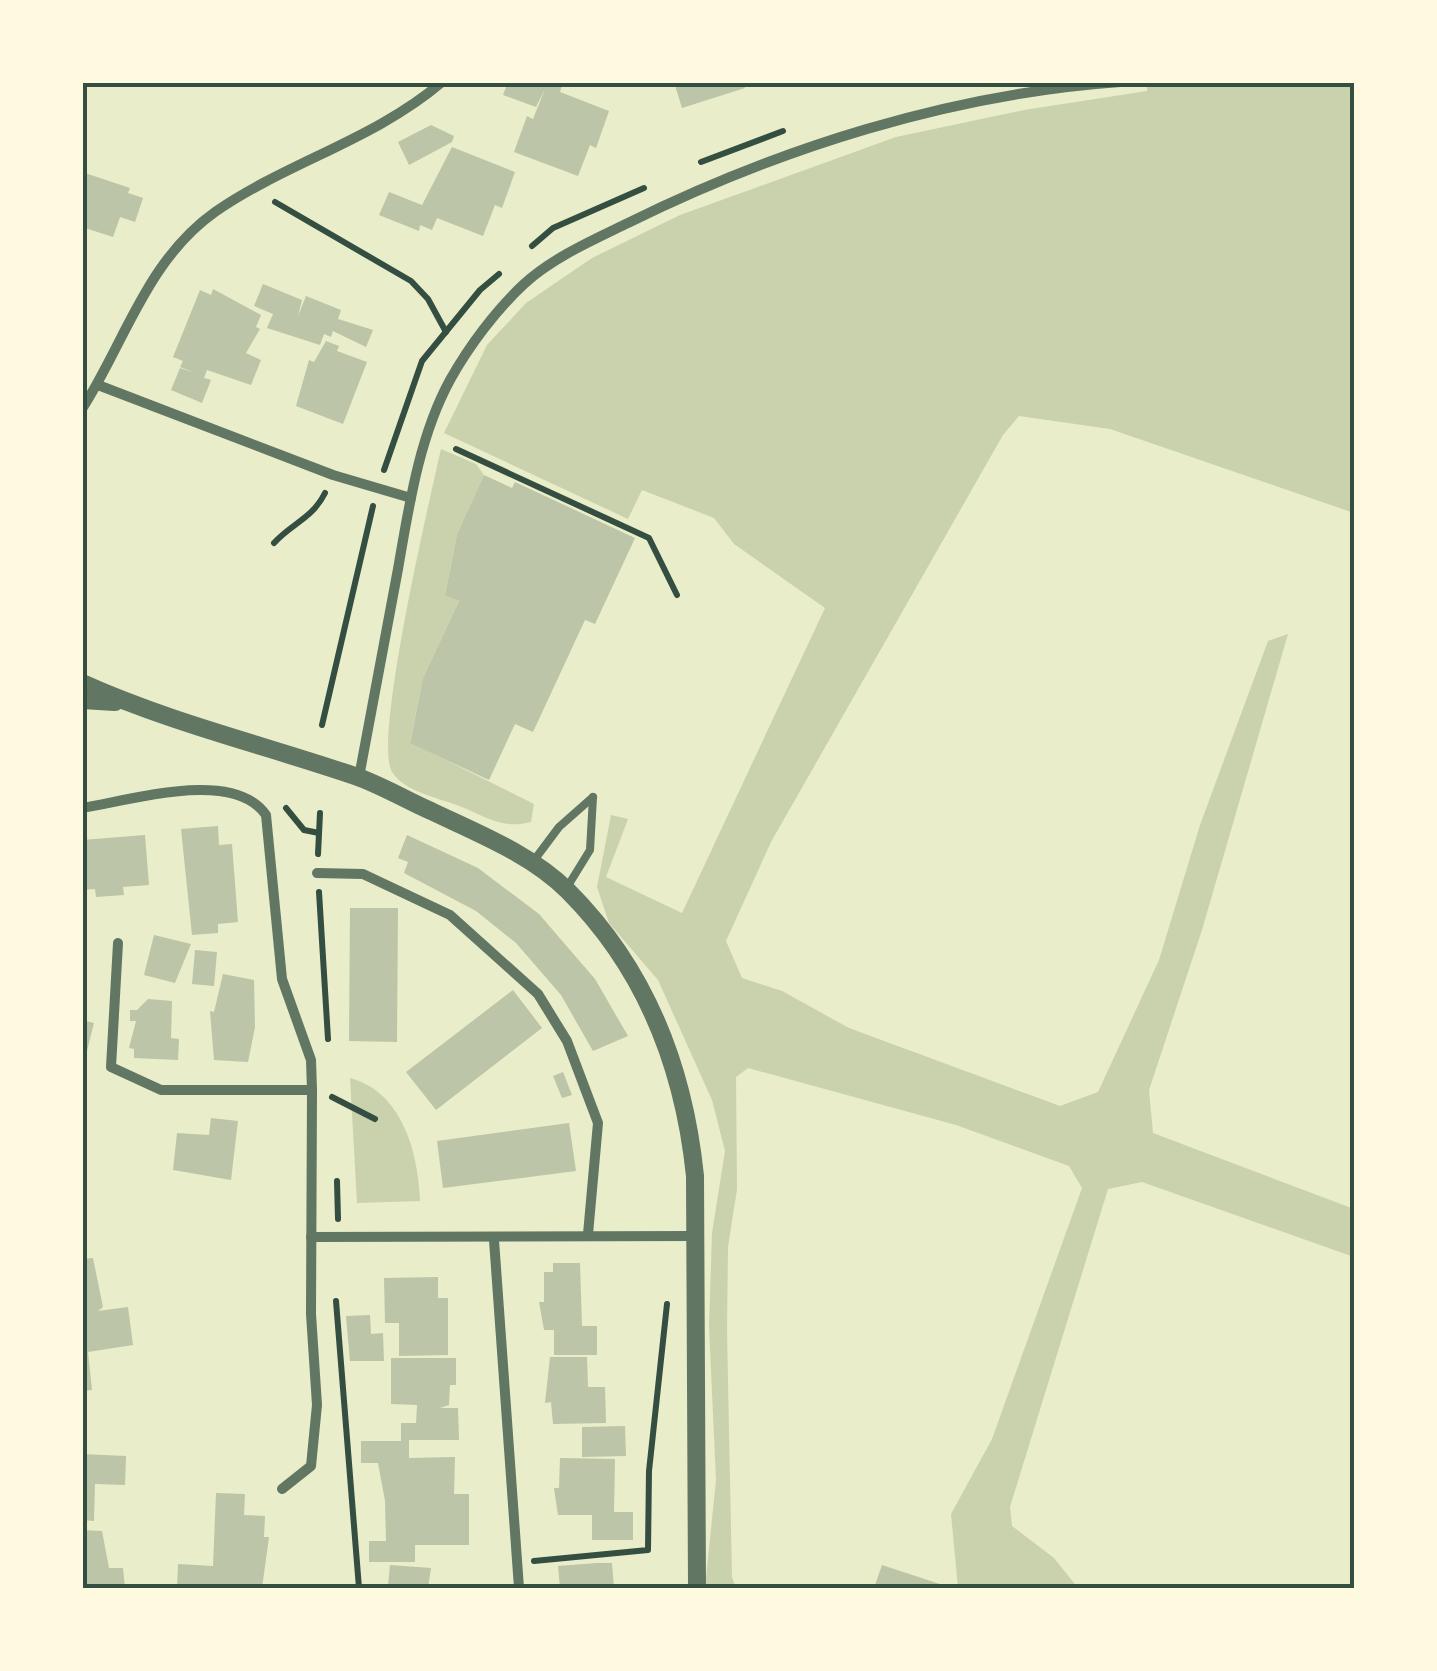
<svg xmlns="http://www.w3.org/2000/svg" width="1437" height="1671" viewBox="0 0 1437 1671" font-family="'Asap Condensed',sans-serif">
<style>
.green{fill:#cad2ad}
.building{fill:#bcc5a7}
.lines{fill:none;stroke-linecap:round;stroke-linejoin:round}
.path{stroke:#344e41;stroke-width:6}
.service{stroke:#617663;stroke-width:8}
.minor{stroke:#617663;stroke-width:10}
.tertiary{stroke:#617663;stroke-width:18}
.neatline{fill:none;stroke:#344e41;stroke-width:4}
</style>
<rect width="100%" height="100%" fill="#e9edc9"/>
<g class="green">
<path d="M1147,83H1354V513L1110,429L1019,416L1003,435L771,842L726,941L742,978L782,991L849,1028L1060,1106L1098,1092L1159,960L1200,825L1268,641L1288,634L1202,930L1149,1090L1153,1133L1354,1209V1257L1142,1182L1108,1189L1010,1507L1012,1526L1054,1558L1078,1588H958L951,1514L992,1439L1082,1188L1069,1166L956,1125L748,1068L736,1077L737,1189L728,1247L727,1331L732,1577L736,1588H705L716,1480L709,1326L712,1233L725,1151L712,1100L658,980L609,923L597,887L611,815L628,819L606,877L682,913L825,608L734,544L714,518L642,490L628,519L444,433L487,345L526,303L592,258L680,215L896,137L1024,110L1147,91Z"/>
<path d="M441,449L476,464L484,475L457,534L445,594L459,601L423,678L410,742L534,804L531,822C501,830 486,816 459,806C439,798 405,792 392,772C373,741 430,498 441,449Z"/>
<path d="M350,1078C403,1092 418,1154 420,1201L357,1203Z"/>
</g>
<g class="building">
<path d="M508,82H563L560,92L609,111L596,148L590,145L578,176L514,152L527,116L533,119L545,89L536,107L503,95Z"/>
<path d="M674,82H743L745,88L682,108Z"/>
<path d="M431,125L454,136L452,142L409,165L398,142Z"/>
<path d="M452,147L515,172L502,208L495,205L483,236L437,218L432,230L420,225L419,231L379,215L389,192L422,205Z"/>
<path d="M82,172L130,188L128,193L143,198L135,222L120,217L113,237L82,227Z"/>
<path d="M263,284L302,300L298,316L306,296L341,310L338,319L373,330L366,347L333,331L331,337L324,334L320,345L267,328L273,314L254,306Z"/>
<path d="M213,289L261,315L256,327L260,329L246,353L261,360L251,385L207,370L204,378L211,380L202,403L171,390L180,368L196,373L180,367L183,361L173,357L200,290L211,295Z"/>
<path d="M326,341L339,346L337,351L367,362L343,424L296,406L309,360L314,362Z"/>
<path d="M484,475L512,488L515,482L635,538L595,624L585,620L533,732L515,724L489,780L410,743L423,678L459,601L445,595L457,534Z"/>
<path d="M218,826L219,845L232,844L238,922L218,924V933L192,935L181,829Z"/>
<path d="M145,835L149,885L123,887L124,895L96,897L95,889L82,890V840Z"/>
<path d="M407,835L478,868L539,914L595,979L628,1036L593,1051L561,995L516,943L476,911L404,873L408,862L398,858Z"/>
<path d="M350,908H398L397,1042L349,1041Z"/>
<path d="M154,935L191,944L175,983L144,975Z"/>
<path d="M195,950L217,952L214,986L192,984Z"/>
<path d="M223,974L254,980L255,1027L248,1062L214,1060L210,1011L214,1012Z"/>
<path d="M513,990L542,1028L436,1110L406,1072Z"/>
<path d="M148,999L172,1001L171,1038L179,1039L178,1060L134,1058V1049L129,1048L136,1021H130V1010H137Z"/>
<path d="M82,1020L94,1023L84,1063H82Z"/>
<path d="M563,1072L572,1095L562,1098L553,1076Z"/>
<path d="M211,1118L238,1121L231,1180L173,1170L177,1133L209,1135Z"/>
<path d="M569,1123L576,1171L443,1188L437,1141Z"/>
<path d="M93,1258L103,1307L98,1311L128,1307L133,1345L88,1352L92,1390L82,1391V1259Z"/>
<path d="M553,1263H580L582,1326H597V1355H554V1330H544L539,1302H544V1272H553Z"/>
<path d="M438,1277V1298H448V1355L399,1356V1323H385L384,1278Z"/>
<path d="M370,1315L371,1334L383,1333L384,1361H350L346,1316Z"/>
<path d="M550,1357H587L588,1387H605L606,1423L553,1424L551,1402L545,1403Z"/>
<path d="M391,1358H456V1385H450L449,1405L440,1408H458L459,1440H409V1458L455,1457L454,1494H469V1545H415V1562H369V1541H386L385,1501L378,1463H361V1441H401V1423H416L417,1405L391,1404Z"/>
<path d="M625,1426L626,1456L582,1457V1427Z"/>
<path d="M82,1454L126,1456L125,1485L95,1484L94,1521L82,1520Z"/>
<path d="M560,1458L615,1459L614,1512H633V1540H592V1515H558L554,1488H559Z"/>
<path d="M216,1493L245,1494L244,1515L265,1516L264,1537H269L262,1588H177L178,1564L213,1566Z"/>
<path d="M82,1530L102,1531L109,1568H123L125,1588H82Z"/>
<path d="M597,1563H612L614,1588H560L558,1566Z"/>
<path d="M390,1565L431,1568L428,1588L388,1586Z"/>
<path d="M882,1565L952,1588H874Z"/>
</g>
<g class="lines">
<g class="path">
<path d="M701,162L783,131"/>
<path d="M275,202L411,281L428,299L446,332"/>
<path d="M532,246L553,228L644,188"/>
<path d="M456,449L649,538L677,595"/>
<path d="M384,470L422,361L480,290L499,274"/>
<path d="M274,543C292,523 312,519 325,493"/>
<path d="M322,725L373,506"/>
<path d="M286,808L304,830L319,833"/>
<path d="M318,854L320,813"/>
<path d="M319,892L328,1039"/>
<path d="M332,1097L375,1119"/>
<path d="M337,1181L338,1219"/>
<path d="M336,1301L359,1588"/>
<path d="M534,1561L648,1550L649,1471L667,1304"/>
</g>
<g class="service">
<path d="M532,863L559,827L593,797"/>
<path d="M566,889L590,850L593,797"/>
</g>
<g class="minor">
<path d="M98,385L333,475L411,498"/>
<path d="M82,409C125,342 147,260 215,212C287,162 374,140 442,82"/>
<path d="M359,777C372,708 385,638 398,569C409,506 419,437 450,380C469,346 496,310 524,284C552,258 593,240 628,223C780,148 950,94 1120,82"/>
<path d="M82,808C132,800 234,768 266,815L282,979L311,1060L312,1090"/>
<path d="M317,873L363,874L450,915L538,994L567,1041L598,1123L588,1234"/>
<path d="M118,943L111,1067L161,1090H312L311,1314L317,1405L311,1466L282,1489"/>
<path d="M311,1237L694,1236"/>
<path d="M494,1240L519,1588"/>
</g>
<g class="tertiary">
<path d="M82,683C171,723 264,745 355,776C381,785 406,800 431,811C477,833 531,854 568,891C646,969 684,1068 695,1176L697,1588"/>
<path d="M82,700L115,702"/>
</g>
</g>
<rect width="1437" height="1671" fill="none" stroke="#fefae0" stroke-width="170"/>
<rect x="85" y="85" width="1267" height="1501" class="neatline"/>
</svg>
